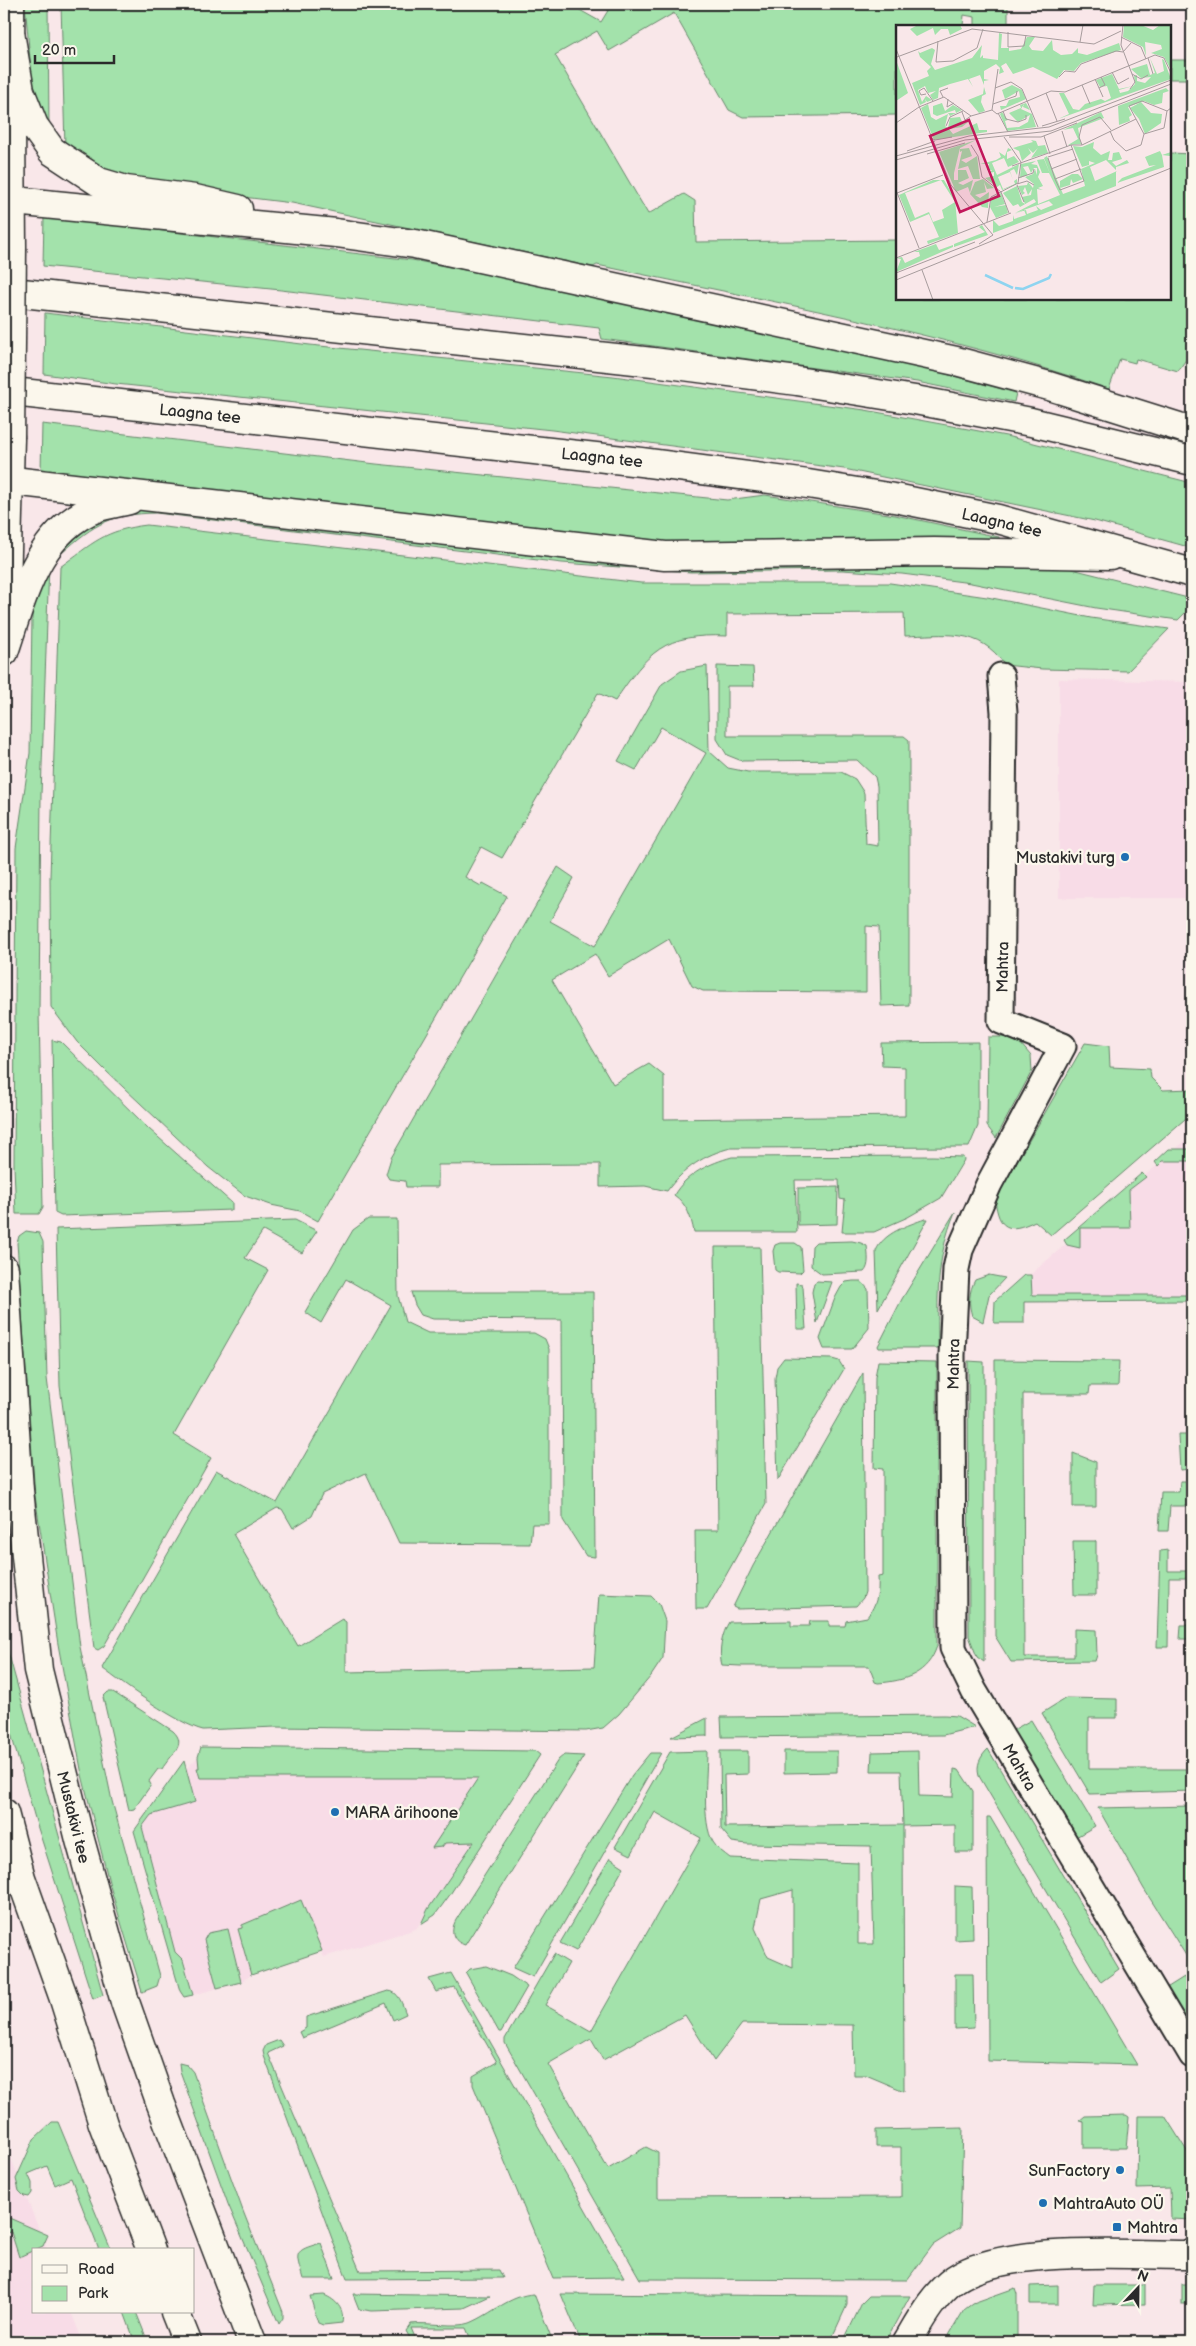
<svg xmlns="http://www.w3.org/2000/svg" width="1196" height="2346" viewBox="0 0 1196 2346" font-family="'Balsamiq Sans',sans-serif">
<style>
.built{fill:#f8dce7}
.green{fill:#a3e2ab;stroke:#67866b;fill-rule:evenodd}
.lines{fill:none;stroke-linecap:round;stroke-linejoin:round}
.street-casing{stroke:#2b2b2b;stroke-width:29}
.secondary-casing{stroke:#2b2b2b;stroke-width:31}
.primary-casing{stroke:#2b2b2b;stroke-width:31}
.street{stroke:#fbf7ec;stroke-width:25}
.secondary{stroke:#fbf7ec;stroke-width:28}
.primary{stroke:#fbf7ec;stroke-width:28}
.secondary-bridge-casing{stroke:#2b2b2b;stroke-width:31;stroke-linecap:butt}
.secondary-bridge{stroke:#fbf7ec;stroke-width:28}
.poi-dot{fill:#1f6fb2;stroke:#fbf7ec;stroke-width:2}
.labels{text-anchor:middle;stroke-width:4.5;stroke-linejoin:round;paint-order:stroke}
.street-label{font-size:16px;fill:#2b2b2b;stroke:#fbf7ec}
.poi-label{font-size:16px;fill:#2b2b2b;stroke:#fbf7ec;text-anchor:start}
.inset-river{fill:none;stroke:#8ed4f0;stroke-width:2.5}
.inset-road{fill:none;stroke:#a79c9d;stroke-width:1}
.view{fill:#c2185b;fill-opacity:0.15;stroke:#c2185b;stroke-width:2.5}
.inset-edge{fill:none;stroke:#2b2b2b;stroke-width:2.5}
</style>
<rect width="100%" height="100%" fill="#f9e7e9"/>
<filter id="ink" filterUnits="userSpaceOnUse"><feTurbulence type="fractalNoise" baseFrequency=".02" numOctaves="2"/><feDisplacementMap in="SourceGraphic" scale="10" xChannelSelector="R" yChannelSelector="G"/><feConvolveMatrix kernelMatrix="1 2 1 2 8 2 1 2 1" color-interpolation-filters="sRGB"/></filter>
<g filter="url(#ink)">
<g class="built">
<path d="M1059,679L1192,682V898H1059Z"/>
<path d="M1192,1135V1301H1000Z"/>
<path d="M201,1747L347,1748L533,1751L416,1929L324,1957L321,1951L251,1975L241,1982L193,1995L184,1960L175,1952L142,1827L151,1815L195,1802L186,1769L198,1757Z"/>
<path d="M4,2140L47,2250H34V2312H71L83,2342H4Z"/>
</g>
<g class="green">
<path d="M25,4H48L49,130L32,81Z"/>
<path d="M61,4H569L601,22L612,4H1008V26H975V17L964,15L963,26H897V115L743,117L729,110L674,13L609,51L597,31L555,55L648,214L684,194L695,201L696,242L897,240V299H1170V153L1192,154V351L1178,371L1136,359L1135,363L1120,359L1109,389C943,332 768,301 597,265L593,267L292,203L129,183L65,147Z"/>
<rect x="1170" y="60" width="22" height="19"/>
<path d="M44,217L412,260L487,274L913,365L1016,393L1014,402L917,382L602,339L599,328L281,290L43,266Z"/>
<path d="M45,313L310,345L613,376L865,410L1006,436L1192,483V548L1095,521L844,469L552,430L116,384L44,374Z"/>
<path d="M42,424L376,464L727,500L765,495L895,515L999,537V541L647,544L41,471Z"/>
<path d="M137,506L300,524L1060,566L1192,599V606L1178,620L1096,608L971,583L902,574L842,570L691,572L562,563L156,513C112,514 95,523 62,553L59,551L84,524Z"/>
<path d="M147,525L641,583H890L987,597L1091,618L1169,629L1128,671L1042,669L1005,665C979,627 945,635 905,636L904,613L727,614V636C664,633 648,652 615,701L598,693L502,858L481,847L465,877L481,886L483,883L507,896L318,1221L300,1211L271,1205L245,1196L208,1167L106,1071L77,1042L51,1007L50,877L60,567C93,543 104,530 147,525Z"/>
<path d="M49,563L41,795L39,1011L43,1207L39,1214H16L14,1166L16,848L30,753L32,617L36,591Z"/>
<path d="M707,666L709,751L728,768L748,772H841L855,779L864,793L866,844L878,846L877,786L875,777L857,760L742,761L727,755L717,739V666L753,667L754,686H727V736H904L909,740V1005L881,1006L879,927L866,926V992L703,991L692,986L669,939L608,976L595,954L552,980L613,1084L649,1064L664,1076V1119L905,1116V1067L882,1066L881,1043L978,1042V1126L969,1147L731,1148C705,1154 683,1169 667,1191L645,1186L600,1187V1164L438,1165V1187H406L405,1181L389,1179L386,1174L391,1158L558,867L574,878L550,921L595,946L706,753L661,727L636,770L618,761L662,684L681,671Z"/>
<path d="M988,1037H1004L1020,1043L1031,1056L1032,1071L996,1138L987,1126Z"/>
<path d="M52,1040L61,1042L149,1129L232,1203V1210L61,1216L55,1213Z"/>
<path d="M1085,1043L1109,1046L1110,1067L1150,1069L1151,1078L1163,1090L1192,1089V1113L1051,1235L1035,1221C1008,1234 999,1229 995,1200Z"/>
<path d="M1169,1149H1192V1161H1163L1158,1166L1155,1162Z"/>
<path d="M933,1156L963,1157L964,1160L941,1198L908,1217L874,1232H842L845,1200L840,1199L839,1180H795L797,1232H694C691,1217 687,1204 674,1195C686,1174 710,1163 732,1157Z"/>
<path d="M1142,1173L1146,1177L1129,1190L1130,1228H1080V1248L1067,1245L1064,1240Z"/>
<path d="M838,1187L837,1224L798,1225V1188Z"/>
<path d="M955,1212C935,1261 938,1296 938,1348H879L878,1346L902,1299Z"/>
<path d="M368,1219H397L398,1296L405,1322L428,1333H534L545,1339L549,1349V1524H532L530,1544L399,1543L366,1473L322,1494L312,1516L293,1528L282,1509L277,1508L233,1534L298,1646L342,1619L346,1622V1672L594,1667L599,1594L651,1596L659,1604L665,1621L663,1658L651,1676L619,1714L603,1728L586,1731L276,1727L203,1730C178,1724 124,1685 102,1668L216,1470L277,1503L391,1305L346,1279L321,1323L305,1312L353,1230Z"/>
<path d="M925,1219H928L878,1309L876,1251C883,1233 908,1225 925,1219Z"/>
<path d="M295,1220L317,1231L302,1253L263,1231L245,1258L268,1270L174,1435L211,1458L104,1646L98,1650L94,1648L60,1386L56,1229Z"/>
<path d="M26,1231L39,1233L43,1242L47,1378L80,1647L112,1801L160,1976L157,1986L142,1992L110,1886L82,1775L58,1644L35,1496L17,1243L19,1236Z"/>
<path d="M852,1241L861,1243L867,1246C868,1255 870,1266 864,1272L822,1274L811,1266L812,1246L816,1242Z"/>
<path d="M780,1243H795L801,1247L803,1270L800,1273L778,1272L775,1270L773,1251L775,1245Z"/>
<path d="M715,1247H760L766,1504L707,1609H696L695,1530H718Z"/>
<path d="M989,1275L1005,1278L989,1295L983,1322L972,1316C968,1304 969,1291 975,1280Z"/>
<path d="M1024,1275H1031L1032,1295H1189V1275L1192,1277V1301L1024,1302V1323H994L995,1301Z"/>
<path d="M817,1281L832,1282L817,1323L812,1292L814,1283Z"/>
<path d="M853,1281H861L868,1289L869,1328L852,1349H824L820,1339L835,1298L841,1287L846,1282Z"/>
<path d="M796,1283L802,1284L803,1287L806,1329H797Z"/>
<path d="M411,1292H593L595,1557L586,1556L563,1520L562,1320L433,1319L421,1315L415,1305Z"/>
<path d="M784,1358L832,1359L839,1361L844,1369L778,1480L775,1378L777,1367Z"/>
<path d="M995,1360L1119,1361L1118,1386H1090L1089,1394H1023L1024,1657H1074V1629L1096,1630L1097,1655L1095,1661L1011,1662L995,1636Z"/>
<path d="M878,1361L937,1362V1646C928,1674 905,1681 878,1683L875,1682L869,1666H740L722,1665C718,1653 722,1633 729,1622L791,1621V1626H809L810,1621H829V1626H845L846,1621L867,1617C877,1604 879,1593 878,1577L883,1576V1469L874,1468L875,1377Z"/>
<path d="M968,1361L984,1362V1662L977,1657L969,1636Z"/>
<path d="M863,1373L865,1592L863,1598L856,1606L737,1609L733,1607L753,1566Z"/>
<path d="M1178,1435H1192V1469L1180,1470Z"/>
<path d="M1073,1453L1096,1462V1507H1073Z"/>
<path d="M1180,1481H1192V1506H1170L1168,1531H1159L1161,1492H1179Z"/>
<path d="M1073,1541H1096V1595H1074Z"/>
<path d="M1168,1550V1571H1192V1578H1169L1168,1647H1157L1160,1551Z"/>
<path d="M1181,1625H1192V1639H1180Z"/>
<path d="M4,1637L103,1995L93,1999L36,1822L4,1709Z"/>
<path d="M108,1692H113L173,1731C188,1745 170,1755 162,1769H158L149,1781L151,1785L134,1809L129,1810L103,1697Z"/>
<path d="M1066,1698L1117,1699V1718H1089V1769H1192V1791L1090,1794L1042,1713Z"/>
<path d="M945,1715L957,1716L975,1727L943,1735L722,1737L721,1717Z"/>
<path d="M707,1718V1736L671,1737Z"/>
<path d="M1031,1720L1095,1826L1076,1837L1013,1730Z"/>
<path d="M201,1747L535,1751L540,1755L449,1896L435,1915L421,1924L428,1909L474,1842L445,1843L442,1847L432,1848L478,1778H200L197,1768H199L198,1757Z"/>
<path d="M988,1749L1119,1969L1101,1982L979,1776C976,1765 980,1757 988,1749Z"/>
<path d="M707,1751C707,1774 701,1822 713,1842C717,1849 724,1853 730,1858L858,1863V1944H874L871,1846L747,1844L732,1842L721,1829L720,1751H748V1774L724,1775L725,1827L903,1825L901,1771H871L872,1752L918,1751L919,1796L953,1797L954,1769L959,1770L973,1791V1852H955V1825L903,1826L904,2091L866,2075H854L853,2025L742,2024L714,2061L685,2015L603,2060L591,2039L548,2064L608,2169L646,2147L658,2153V2198L901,2197V2147H876V2130L963,2128L960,2228L933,2245L907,2280L640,2279L505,2043V2039L554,1954L569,1963L545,2005L591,2031L701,1838L655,1812L631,1855L615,1847L670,1752ZM793,1890V1968L768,1957L755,1928L761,1899Z"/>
<path d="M784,1751H837V1772L784,1773Z"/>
<path d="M650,1753H661L533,1977L513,1968L632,1775Z"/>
<path d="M564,1755L584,1756L465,1945C452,1941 450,1931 456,1920L558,1760Z"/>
<path d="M184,1761L195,1802L151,1815L142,1827L175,1952L183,1960L193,1995L184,1997L180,1991L134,1831Z"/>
<path d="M1192,1806V1965L1144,1889L1098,1808Z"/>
<path d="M987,1817H990L1137,2065L988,2061Z"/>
<path d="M610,1858L624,1867L576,1951L560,1943Z"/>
<path d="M955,1886L972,1887L973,1939L955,1940Z"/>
<path d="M301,1900L322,1951L251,1975L238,1929L242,1928V1925Z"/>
<path d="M228,1929L241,1982L217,1988L204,1940L208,1933Z"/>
<path d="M4,1930C13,1957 9,1987 7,2015L4,2012Z"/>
<path d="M486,1966L511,1976L527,1987L501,2032H499L466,1973L470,1969Z"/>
<path d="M451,1973L624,2277L553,2278L473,2085V2076L497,2062L454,1987L436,1992L429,1979Z"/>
<path d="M955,1974H973L974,2028L955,2029Z"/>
<path d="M1184,1977L1192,1992V2033L1165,1989Z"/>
<path d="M388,1991C399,1991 402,2004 406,2014L393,2020L386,2003L302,2038L299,2032L306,2028V2017Z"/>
<path d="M279,2040L283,2046L268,2053L360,2271L499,2270L503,2278L347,2279L264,2056L263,2051L266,2045Z"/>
<path d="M179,2063L187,2065L193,2072L243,2211L283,2312V2318L279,2324L228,2204L180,2071Z"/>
<path d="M1126,2115L1129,2117L1126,2148H1084V2122L1079,2121L1085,2116Z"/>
<path d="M1138,2116H1165L1192,2159V2220L1171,2219L1170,2188L1137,2189Z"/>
<path d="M52,2122H58L111,2250H99L71,2178L55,2185L47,2166L28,2174L32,2183V2193L29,2197L24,2196L19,2191L16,2179L34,2139Z"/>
<path d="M7,2217L48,2235L43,2246L19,2257L11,2232L4,2233V2218Z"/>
<path d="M321,2243L334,2279H303C295,2252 293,2251 321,2243Z"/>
<rect x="1182" y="2284" width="10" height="20"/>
<path d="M1058,2285V2304H1030V2286Z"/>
<path d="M1094,2285H1145V2304L1093,2305Z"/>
<path d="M1015,2288L1017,2294V2342H945L964,2310L973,2303Z"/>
<path d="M353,2294L490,2296L464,2308L372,2311L359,2309Z"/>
<path d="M534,2294L553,2342H472L466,2328H411L417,2342H412L406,2331L411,2324C426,2322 458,2328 470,2323C492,2314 510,2295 534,2294Z"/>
<path d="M561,2294L847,2296V2305L830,2342H581Z"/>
<path d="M324,2295C336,2300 345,2309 342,2323L323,2325L318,2323L310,2296Z"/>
<path d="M869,2296H910L885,2342L876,2337L873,2342H843L862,2303Z"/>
<path d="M124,2312H136L148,2342H135Z"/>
</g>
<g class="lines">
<defs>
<path id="street" d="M1001,676L1004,712L1001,1021L1063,1046L989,1184L960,1250L956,1269L952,1355L953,1648L974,1691L1192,2055"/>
<g id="secondary">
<path d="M10,4L12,248"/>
<path d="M10,33L20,91L34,126L52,151L99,182L126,190L195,199L238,209"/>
<path d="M4,200L336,233L415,244L956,361L1049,386L1192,431"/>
<path d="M4,480L665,556L934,552L1110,555"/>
<path d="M5,626L10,438"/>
<path d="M4,652C22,599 37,531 96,508C106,504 118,503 129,500"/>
<path d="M4,1269L19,1490L38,1670L80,1840L125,2002L161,2104L252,2342"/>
<path d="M4,1813L21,1878L63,1996L103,2124L151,2250"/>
<path d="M175,2312L187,2342"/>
<path d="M907,2342C920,2320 933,2295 955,2279C1005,2245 1131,2255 1192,2255"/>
</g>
<g id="primary">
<path d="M4,291L653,362L797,381L915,400L1031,422L1192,461"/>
<path d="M4,391L641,462L808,484L900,499L998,519L1192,573"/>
</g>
</defs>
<use href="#street" class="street-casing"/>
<use href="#secondary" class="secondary-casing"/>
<use href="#primary" class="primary-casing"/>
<use href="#street" class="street"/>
<use href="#secondary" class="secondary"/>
<use href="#primary" class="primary"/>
<defs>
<path id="secondary-bridge" d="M10,438L12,248"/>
</defs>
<use href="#secondary-bridge" class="secondary-bridge-casing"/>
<use href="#secondary-bridge" class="secondary-bridge"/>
</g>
</g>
<g class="poi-dot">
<circle cx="1125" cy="857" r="5"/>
<circle cx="335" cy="1812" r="5"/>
<circle cx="1120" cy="2170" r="5"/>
<circle cx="1043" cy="2203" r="5"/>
<rect x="1112" y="2222" width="10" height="10" rx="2.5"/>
</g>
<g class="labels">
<g class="street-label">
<text transform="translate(200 413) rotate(6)" y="6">Laagna tee</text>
<text transform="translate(602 457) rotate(6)" y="6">Laagna tee</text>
<text transform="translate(1002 522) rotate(13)" y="6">Laagna tee</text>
<text transform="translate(1002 967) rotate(-89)" y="6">Mahtra</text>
<text transform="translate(953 1364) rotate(-89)" y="6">Mahtra</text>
<text transform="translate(1020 1767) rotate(60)" y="6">Mahtra</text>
<text transform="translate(74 1817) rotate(76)" y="6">Mustakivi tee</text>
</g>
<g class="poi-label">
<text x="1115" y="863" text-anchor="end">Mustakivi turg</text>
<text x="345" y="1818">MARA ärihoone</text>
<text x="1110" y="2176" text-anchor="end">SunFactory</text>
<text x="1053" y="2209">MahtraAuto OÜ</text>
<text x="1127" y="2233">Mahtra</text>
</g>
</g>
<g transform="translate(896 25)">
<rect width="275" height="275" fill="#f9e7e9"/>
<path d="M22,0H64L66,4L54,10L52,4H45L39,10L37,3L21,11L14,4ZM228,0H245L257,5L264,0H275V45L268,32L255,28L266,24L265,20L249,17L250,31L247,22L227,12ZM103,8L106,9L105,23H113V26L125,24L131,12H139L133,21L136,25L147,26L156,15L157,25L165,30L176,29L182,23V28L191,30L223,18L225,25L185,38L178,46L168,45L161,54L137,42L117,49L110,38L105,41L108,47L103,49L104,43L100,39L88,46V54L93,55L88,56V60L84,50L73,54L77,62L72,54L54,59L43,63L42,73L37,75L34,70L40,66L32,68L29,61L22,65L26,77L30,71L36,75L31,77L29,74L30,77L24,80L16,58L33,51L31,46L35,42L24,32L22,26L24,28L36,23L39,25L35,39L39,45L76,33L86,20L84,33L87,30V33L102,35ZM254,33L261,49L268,46L266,34L268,35L275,54L162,94L173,89L163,68H168L177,84L183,85L189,79L205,74L209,76L215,73L211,61L204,62L200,55L216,49L223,64L237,61L223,65L224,68L232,66L239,59L238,51L241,50V56L249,58L255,52L245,53L235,44L251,39L254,50L259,48ZM0,35L12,68L0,76ZM116,60L126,65L130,74L105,85L104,81H110L113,75L124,72L123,66L109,74L106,65ZM88,62L90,69L86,71L85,77L89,86L83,88L72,75L87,69ZM270,63L273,66L267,68L266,78L258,80L248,76L232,82L236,90L233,92L234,96L223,100L222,81ZM245,77L255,88L266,89L265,98L249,109L243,94L234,83ZM46,78L49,86L57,80L66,85L54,91L52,88H60L59,85L41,91L37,89V81ZM130,78L134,85L127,82L128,79L125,84L136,89L140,102L111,106L104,89L106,87L112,95L109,96L111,103L123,102L132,97L134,90L122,97L113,88L125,83L124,80ZM32,79L35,92L40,95L52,89L49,101L52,103L54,93L64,92L67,99L76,94L66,102L53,104L57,109L81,98L83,105H91V107L38,115L25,83ZM205,87L208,93L182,103L185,119L172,120L182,114L177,103L167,105ZM80,115L64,123L58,148V155H62V145H70L73,153L62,158L67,160L77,155L74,168L72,162L60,167L43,127ZM135,115L140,116L142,121L149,120L152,128L135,133L142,123L137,128L132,123L135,128L126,136L123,126L117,123L137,117ZM198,117L197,123L205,130L214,126L212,135H216L217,128L223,127L226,134L216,137L220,141L231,135L233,138L220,142V161L97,208V195L103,201L117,196V190L118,194L130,190L128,185L118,189L130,185L131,189L142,185L140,181L145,185L157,180L153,176L119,188L140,177L138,174L124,182L122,179L117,181L107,168L121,161L126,177L129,179L126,172L135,170L136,164L132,170L129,162L127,166L124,163L129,168L126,170L122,161L131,160L132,157L137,163L138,159L129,152L137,149L139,144L141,150V143H138L135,148L132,141L127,142L132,150L124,153L125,139L140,136L135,139L141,140L144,147L142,152L147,161L142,163L147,165L141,164L142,179L164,170L153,148H146L141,135L148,134L155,151L148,133L151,131L167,169L189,161L185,144L199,138L193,136V140L186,142L177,121L186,122ZM210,135L221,146L199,156L194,142ZM73,123L76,131L65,135L70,138L81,131L84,154H77L72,141L62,144L66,126L64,127V124ZM112,123L116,125L111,127V134L118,131L123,137L112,142L108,133L96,138L101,150L123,139L121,150L118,144L114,146L117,155L114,147L102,152L107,164L119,159L118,156L121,154V159L106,165L104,160L101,162L89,153L98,151V147L93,148L96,145H91L93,139H84L100,135L105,132L103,127L109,131ZM264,126L266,130L275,127L274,131L266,130L268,142L221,158L226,153L260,140L253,141L249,132ZM176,149H182L187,154L177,158L175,154L174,160L164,163V156ZM87,154L98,163L91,164L88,157L90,167L79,170L84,173L93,167L92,183L86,182L74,169L79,157ZM37,155H48L59,174L62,208L32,219L31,216L43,212L33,189L14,197L3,170ZM45,155L59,177L46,185L48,193L37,197L33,187L19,193L9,168ZM105,168L109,179L98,182L110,180L112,188L100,193L94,182L95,173ZM86,200L92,210L58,222V219L89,207L83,202ZM40,219L43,225L57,220V222L0,247L5,234L0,233L6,232L9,238L24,231L23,227H18Z" fill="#a3e2ab" fill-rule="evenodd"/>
<path class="inset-river" d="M89,250L117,263M119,263L127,264L153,253L155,249"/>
<path class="inset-road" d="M227,0L225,20L239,57L234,64M112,7V22L128,21L130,10M225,12L245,22L250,34M42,16L40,37L57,36L81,23L87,4M184,17L187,0M0,24L55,160L97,210M1,32L76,4L198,19L225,6M252,33L257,49M179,47L185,39L220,26L227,27L235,18M216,47L222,59L233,53M236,49L245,54L252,50M163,52L169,46L179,47M199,54L207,72M186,60L194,79M99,63L115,57L126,64L142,102M203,63L209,60L205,52M150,68L161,96M30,69L25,70L23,66L28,63L37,76M47,72L44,66L52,63M52,74L51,82L58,78M97,79L120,71L121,66M96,85L101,89L155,66L169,67L259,30L268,33L275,48M96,85L102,44M107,86L110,94L122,97L130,94V90M66,87L69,95L75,91M102,88L112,107M0,98L23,82L48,72L75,91L96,85M50,101L54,92L67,86M146,101L169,94M166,106L171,122M214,106L218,115L230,126L245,120L248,109M248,109L233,81L246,76L271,86M248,109L268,103L271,86L275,83M148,111L154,129M113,112H145L181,98M35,113L39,115L56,112M75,120L82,131L86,152L105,167L113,188M186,120L183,112L186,100L204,92L215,105M11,126L39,116M31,129L69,118M0,131L73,111L153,102L275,55M152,132L177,124M152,133L159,154L185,144M0,135L69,115L155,106L275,59M116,141L175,120H186L240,94M155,144L181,134M122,153L137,148L138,144M159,154L164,165L188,156L175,120M121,159L131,156L138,160M121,160L128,177M0,165L23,223M1,168L47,150M91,197L95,172L122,158L125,137L108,112M83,219L97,210M0,233L115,188M26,245L37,275M0,248L79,217M0,255L275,143"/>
<path class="view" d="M73,95L103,171L64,187L34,111Z"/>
<rect width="275" height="275" class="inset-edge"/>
</g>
<rect width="1196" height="2346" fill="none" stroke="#fbf7ec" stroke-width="20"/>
<rect x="10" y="10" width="1176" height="2326" fill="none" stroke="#2b2b2b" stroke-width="2" filter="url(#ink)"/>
<rect x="32" y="2248" width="162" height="65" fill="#fbf7ec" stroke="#a8a59f"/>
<rect x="42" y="2265" width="25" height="8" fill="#fbf7ec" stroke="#a8a59f"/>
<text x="78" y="2274" font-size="15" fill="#2b2b2b">Road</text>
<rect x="42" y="2286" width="25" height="15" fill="#a3e2ab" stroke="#a8a59f"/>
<text x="78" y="2298" font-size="15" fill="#2b2b2b">Park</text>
<g transform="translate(1138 2288) rotate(22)" stroke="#fbf7ec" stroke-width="4" paint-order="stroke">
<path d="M0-4L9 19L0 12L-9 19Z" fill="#2b2b2b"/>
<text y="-8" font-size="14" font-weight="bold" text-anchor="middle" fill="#2b2b2b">N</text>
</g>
<path d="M35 55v8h79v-8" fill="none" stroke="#2b2b2b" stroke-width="2.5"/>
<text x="42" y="55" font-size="15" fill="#2b2b2b" stroke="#fbf7ec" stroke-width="4" paint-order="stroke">20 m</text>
</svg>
